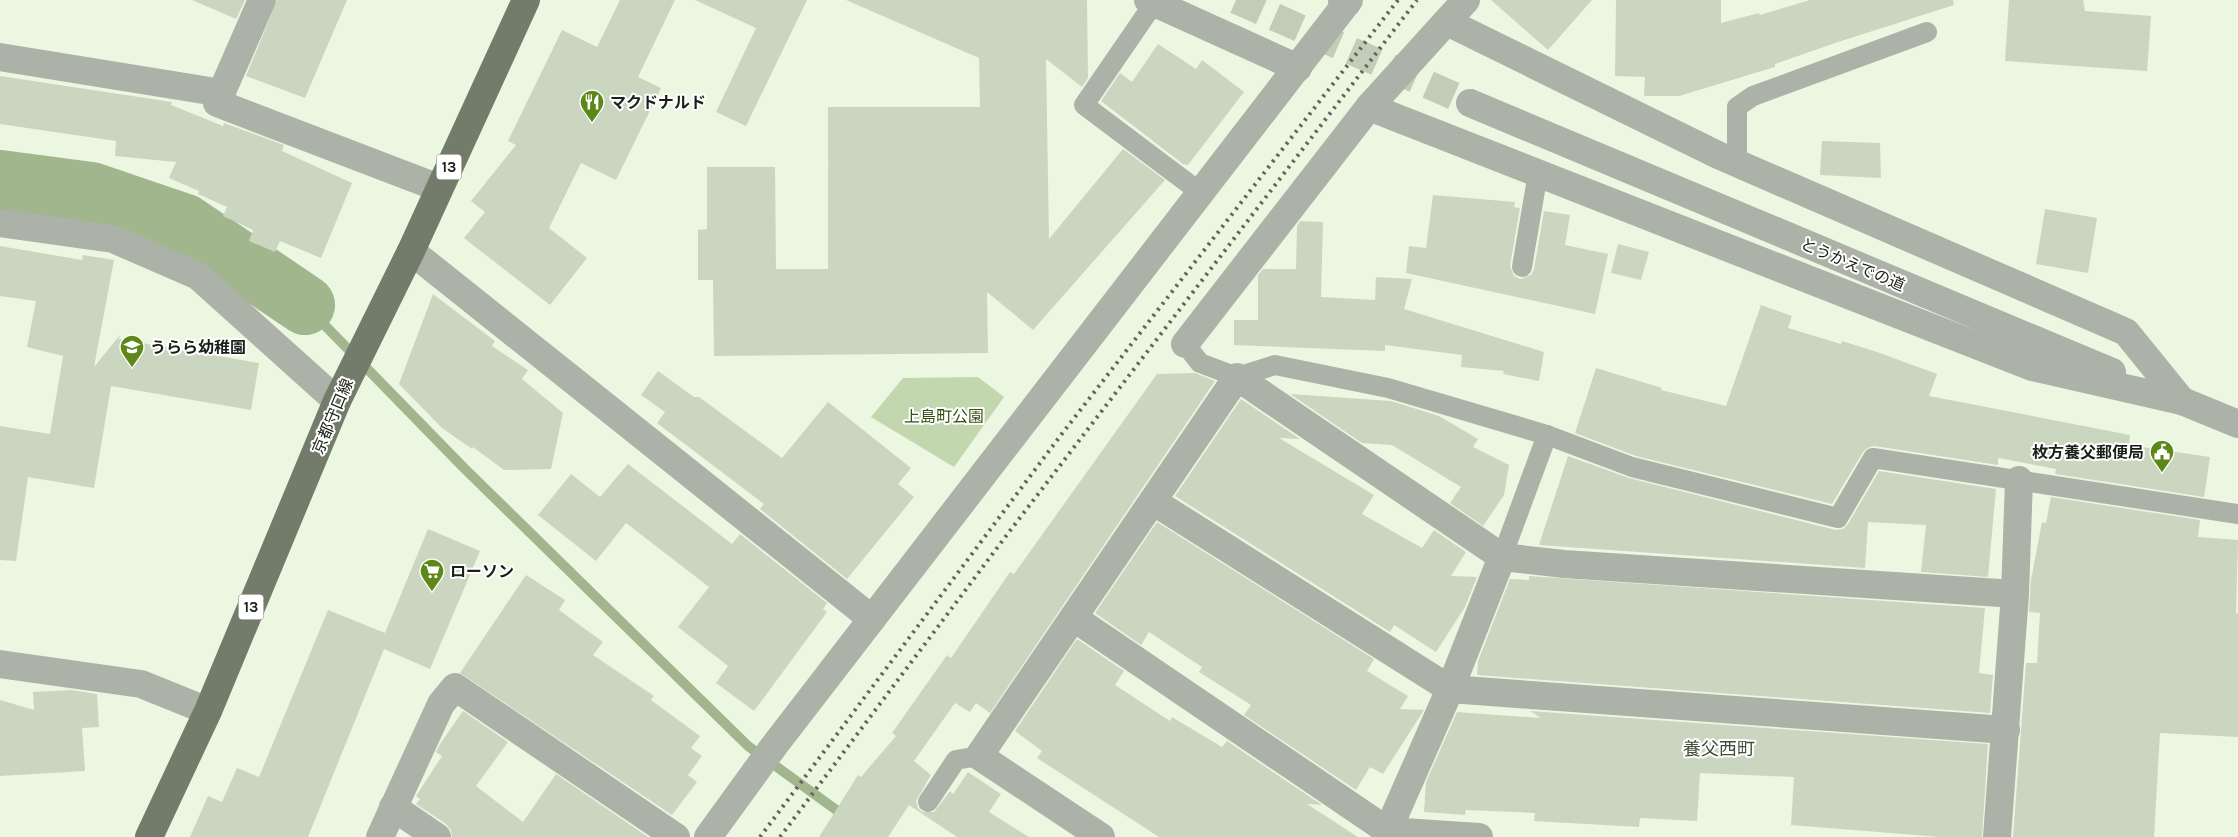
<svg xmlns="http://www.w3.org/2000/svg" width="2238" height="837" viewBox="0 0 2238 837" font-family="Karla,'Noto Sans JP',sans-serif">
<style>
.green{fill:#c3d7af}
.lines{fill:none;stroke-linecap:round;stroke-linejoin:round}
.stream{stroke:#a1b68d;stroke-width:10}
.river{stroke:#a1b68d;stroke-width:60}
.building{fill:#cbd6c0}
.tertiary-tunnel{stroke:#c2ccb9;stroke-width:28;stroke-dasharray:28 14;stroke-linecap:butt}
.service{stroke:#adb2a8;stroke-width:20}
.minor{stroke:#adb2a8;stroke-width:28}
.tertiary{stroke:#adb2a8;stroke-width:28}
.primary{stroke:#737c6b;stroke-width:28}
.rail{stroke:#60675a;stroke-width:4;stroke-dasharray:2.5 5;stroke-linecap:butt}
.labels{text-anchor:middle;stroke-width:4;stroke-linejoin:round;paint-order:stroke}
.shield{fill:#fff;stroke:#5f625d;stroke-width:1}
.shield-label{font-size:15px;font-weight:bold;fill:#1b1f17}
.poi-label{font-size:16px;font-weight:bold;fill:#1b1f17;stroke:#fff;text-anchor:start}
.street-label{font-size:16px;fill:#1b1f17;stroke:#fff}
.park-label{font-size:16px;fill:#364f12;stroke:#fff}
.neighbourhood-label{font-size:18px;fill:#464f3c;stroke:#fff}
</style>
<rect width="100%" height="100%" fill="#ecf7e1"/>
<path class="green" d="M978,377L1004,397L954,467L871,417L903,378Z"/>
<g class="lines">
<path class="stream" d="M305,305L464,468L748,746L846,817"/>
<path class="river" d="M0,180L91,192L185,224L305,305"/>
</g>
<g class="building">
<path d="M192,0H245L236,19Z"/>
<path d="M277,0H347L305,98L246,76Z"/>
<path d="M620,0H675L638,77L661,88L616,180L581,163L549,228L587,258L550,305L464,238L485,212L471,201L516,145L508,141L562,30L597,47Z"/>
<path d="M695,0H807L746,126L716,112L756,28Z"/>
<path d="M846,0H1087L1088,78L1082,87L1046,59L1049,239L1123,149L1165,180L1033,330L987,292L988,353L714,356L713,280H698V230L707,229V167H775L776,269H828V167H830L828,166V107H980L979,58Z"/>
<path d="M1491,0H1592L1548,50Z"/>
<path d="M1616,0H1721V23L1759,13L1760,15L1810,0H1953L1954,5L1835,43L1775,64V67L1679,96H1644L1645,77L1615,76Z"/>
<path d="M2009,0H2083L2085,11L2151,16L2147,71L2005,61Z"/>
<path d="M1158,44L1196,69L1202,60L1244,92L1188,165L1183,164L1101,101L1120,73L1132,82Z"/>
<path d="M0,76L172,102L171,105L223,126L224,123L284,145L282,151L352,183L321,258L280,241L275,252L249,241L253,230L223,216L227,207L198,194L199,191L169,178L176,162L115,156L116,141L0,124Z"/>
<path d="M1822,141L1880,143L1881,178L1820,175Z"/>
<path d="M1433,195L1515,202L1514,207L1520,208L1510,266L1514,276L1520,279L1531,275L1534,269L1544,211L1570,215L1565,245L1608,254L1595,314L1406,273L1409,246L1426,248Z"/>
<path d="M2045,209L2097,218L2088,273L2036,264Z"/>
<path d="M1300,221L1323,222L1321,297L1375,300L1376,277L1412,279L1404,309L1544,352L1539,381L1503,374L1504,371L1461,367L1462,355L1385,345V351L1234,345V320H1258V275L1263,269H1296L1297,226Z"/>
<path d="M1618,244L1649,252L1641,280L1611,273Z"/>
<path d="M0,246L82,260L83,255L114,260L94,367L120,335L119,339L259,363L251,410L111,386L94,488L28,477L16,561L0,560V426L50,434L63,356L27,347L36,301L0,296Z"/>
<path d="M433,294L495,341L492,346L528,370L522,379L563,413L551,469L504,470L473,447L472,449L442,428L399,384Z"/>
<path d="M1761,305L1792,316L1788,328L1841,344L1842,341L1880,353L1937,374L1929,396L2130,435L2129,445L2210,457L2204,497L2055,474L2056,469L1998,458V465L1874,446L1867,448L1863,452L1832,504L1636,456L1575,433L1596,368L1662,388L1661,390L1726,406Z"/>
<path d="M658,371L694,397H699L782,458L828,402L911,468L898,484L914,497L847,579L760,509L764,504L657,423L665,412L641,395Z"/>
<path d="M1195,373L1215,381L990,713L976,703L970,712L955,703L914,761L931,775L916,801L918,808L922,812H934L950,791L953,794L968,772L1001,794L989,812L1029,837H957L909,805L888,837H819L858,775L861,777L896,736L892,733L947,655L951,658L1010,572L1014,574L1157,374Z"/>
<path d="M1290,394L1391,401L1439,416L1478,439L1473,447L1509,465L1504,495L1483,526L1450,503L1461,487L1392,445L1362,443Z"/>
<path d="M1241,399L1300,439L1279,438L1374,495L1362,514L1422,548L1434,530L1466,552L1451,576L1477,577L1465,607L1436,652L1394,625L1390,632L1175,496Z"/>
<path d="M1568,456L1629,478L1836,530L1843,529L1848,524L1879,471L1996,489L1988,577L1921,572L1926,525L1868,522L1865,568L1539,545Z"/>
<path d="M628,464L732,544L740,534L827,603L823,609L827,612L754,711L716,683L728,666L678,627L709,587L626,523L596,561L538,515L571,474L600,497Z"/>
<path d="M2051,497L2200,520L2198,537L2238,540L2236,613L2238,614V737L2160,733L2154,837H2013L2026,663H2037L2040,613L2029,612L2031,580L2042,522L2046,523Z"/>
<path d="M1157,522L1374,659L1367,671L1408,696L1400,709L1424,710L1383,774L1370,767L1356,790L1244,715L1251,705L1199,672L1202,667L1149,632L1141,645L1095,613Z"/>
<path d="M428,529L480,551L430,669L384,649L308,837H190L208,796L222,802L237,768L259,777L328,610L385,633Z"/>
<path d="M526,575L565,600L559,610L603,642L593,655L654,696L651,700L700,736L691,748L702,756L688,775L697,782L672,815L460,673Z"/>
<path d="M1529,576L1985,608L1979,673L1993,675L1990,713L1477,675L1478,661L1510,579L1529,580Z"/>
<path d="M1077,639L1124,671L1115,685L1170,721L1172,717L1222,747L1227,741L1322,805L1307,804L1358,837H1159L1037,758L1042,751L1015,731Z"/>
<path d="M71,690L97,694L99,727L82,728L85,771L0,776V700L34,710L33,692Z"/>
<path d="M463,711L508,742L476,786L523,822L556,774L648,837H452L451,830L446,824L416,804L420,799L416,796L442,756L436,752L440,744Z"/>
<path d="M1530,711L1988,744L1982,837H1940L1791,825L1794,777L1700,773L1697,821L1640,818L1639,827L1534,821L1535,813L1466,810L1465,815L1424,812L1426,782L1457,712L1541,718Z"/>
</g>
<g class="lines">
<path class="tertiary-tunnel" d="M1236,0L1470,103"/>
<g class="service">
<path d="M1154,3L1084,105L1201,193"/>
<path d="M1737,163V107L1753,96L1927,32"/>
<path d="M1522,267L1538,173"/>
<path d="M1185,344L1200,363L1237,377L1275,365L1388,388L1547,435L1632,467L1838,518L1873,458L2238,514"/>
<path d="M1502,557L1547,435"/>
<path d="M928,802L956,760L979,756"/>
</g>
<g class="minor">
<path d="M262,0L217,103L439,188"/>
<path d="M0,57L222,93"/>
<path d="M0,223L113,239L198,276L337,401"/>
<path d="M411,251L872,619"/>
<path d="M1185,344L1369,107L1466,0"/>
<path d="M1154,502L1450,689L2006,730"/>
<path d="M1074,618L1388,831L1479,837"/>
<path d="M0,664L141,684L208,711"/>
<path d="M393,807L437,837"/>
<path d="M380,837L441,704L455,687L676,837"/>
<path d="M708,837L774,746L1349,0"/>
<path d="M1101,837L979,756L1237,377L1502,557L1564,564L2015,594"/>
<path d="M1385,837L1450,689L1502,557"/>
<path d="M1997,837L2015,594L2019,480"/>
</g>
<g class="tertiary">
<path d="M1148,0L1298,68"/>
<path d="M1342,0L1347,3"/>
<path d="M1447,22L1718,155L2126,332L2182,401"/>
<path d="M1470,103L2112,372"/>
<path d="M1369,107L2032,367L2182,401"/>
<path d="M2165,394L2238,424"/>
</g>
<path class="primary" d="M149,837L208,711L337,401L411,251L526,0"/>
<g class="rail">
<path d="M760,837L1061,435L1398,0"/>
<path d="M780,837L1009,532L1417,0"/>
</g>
</g>
<defs>
<symbol id="restaurant-pin" viewBox="-11 -11 22 30"><path d="M0 17L-7.5 6A9.5 9.5 0 1 1 7.5 6Z" fill="#5d8817" stroke="#fff"/><path d="M-5-6h1v4h1v-4h1v4h1v-4h1v5L-1.5 .5V6h-2V.5L-5-1ZM5-6V6H3V1.5H1.5Q1.5-4 5-6Z" fill="#fff"/></symbol>
<symbol id="school-pin" viewBox="-11 -11 22 30"><path d="M0 17L-7.5 6A9.5 9.5 0 1 1 7.5 6Z" fill="#5d8817" stroke="#fff"/><path d="M0-5L7-2L0 1L-7-2ZM-4 1L0 2.5L4 1V4Q0 6-4 4Z" fill="#fff"/></symbol>
<symbol id="civic-pin" viewBox="-11 -11 22 30"><path d="M0 17L-7.5 6A9.5 9.5 0 1 1 7.5 6Z" fill="#5d8817" stroke="#fff"/><path d="M-.6-6.5H3V-4.5H.6V-3L4-1V1h2V6H-6V1h2V-1L-.6-3ZM-1.2 2.5V6h2.4V2.5Z" fill="#fff"/></symbol>
<symbol id="supermarket-pin" viewBox="-11 -11 22 30"><path d="M0 17L-7.5 6A9.5 9.5 0 1 1 7.5 6Z" fill="#5d8817" stroke="#fff"/><path d="M-6-5.5h2.5l.6 2H6L4.5 2H-2.5L-4.4-4H-6ZM-1.5 3.2a1.3 1.3 0 1 0 .1 0ZM3 3.2a1.3 1.3 0 1 0 .1 0Z" fill="#fff"/></symbol>
</defs>
<g fill-rule="evenodd">
<use href="#restaurant-pin" x="578" y="88" width="28" height="38"/>
<use href="#school-pin" x="118" y="333" width="28" height="38"/>
<use href="#civic-pin" x="2148" y="438" width="28" height="38"/>
<use href="#supermarket-pin" x="418" y="557" width="28" height="38"/>
</g>
<g class="labels">
<g class="shield">
<rect x="436.5" y="154.5" width="25" height="25" rx="4"/>
<rect x="238.5" y="594.5" width="25" height="25" rx="4"/>
</g>
<g class="shield-label">
<text x="449" y="172">13</text>
<text x="251" y="612">13</text>
</g>
<g class="poi-label">
<text x="610" y="108">マクドナルド</text>
<text x="150" y="353">うらら幼稚園</text>
<text x="2144" y="458" text-anchor="end">枚方養父郵便局</text>
<text x="450" y="577">ローソン</text>
</g>
<g class="street-label">
<text transform="translate(1853 264) rotate(23)" y="6">とうかえでの道</text>
<text transform="translate(332 416) rotate(-67)" y="6">京都守口線</text>
</g>
<g class="park-label">
<text x="944" y="422">上島町公園</text>
</g>
<g class="neighbourhood-label">
<text x="1719" y="755">養父西町</text>
</g>
</g>
</svg>
